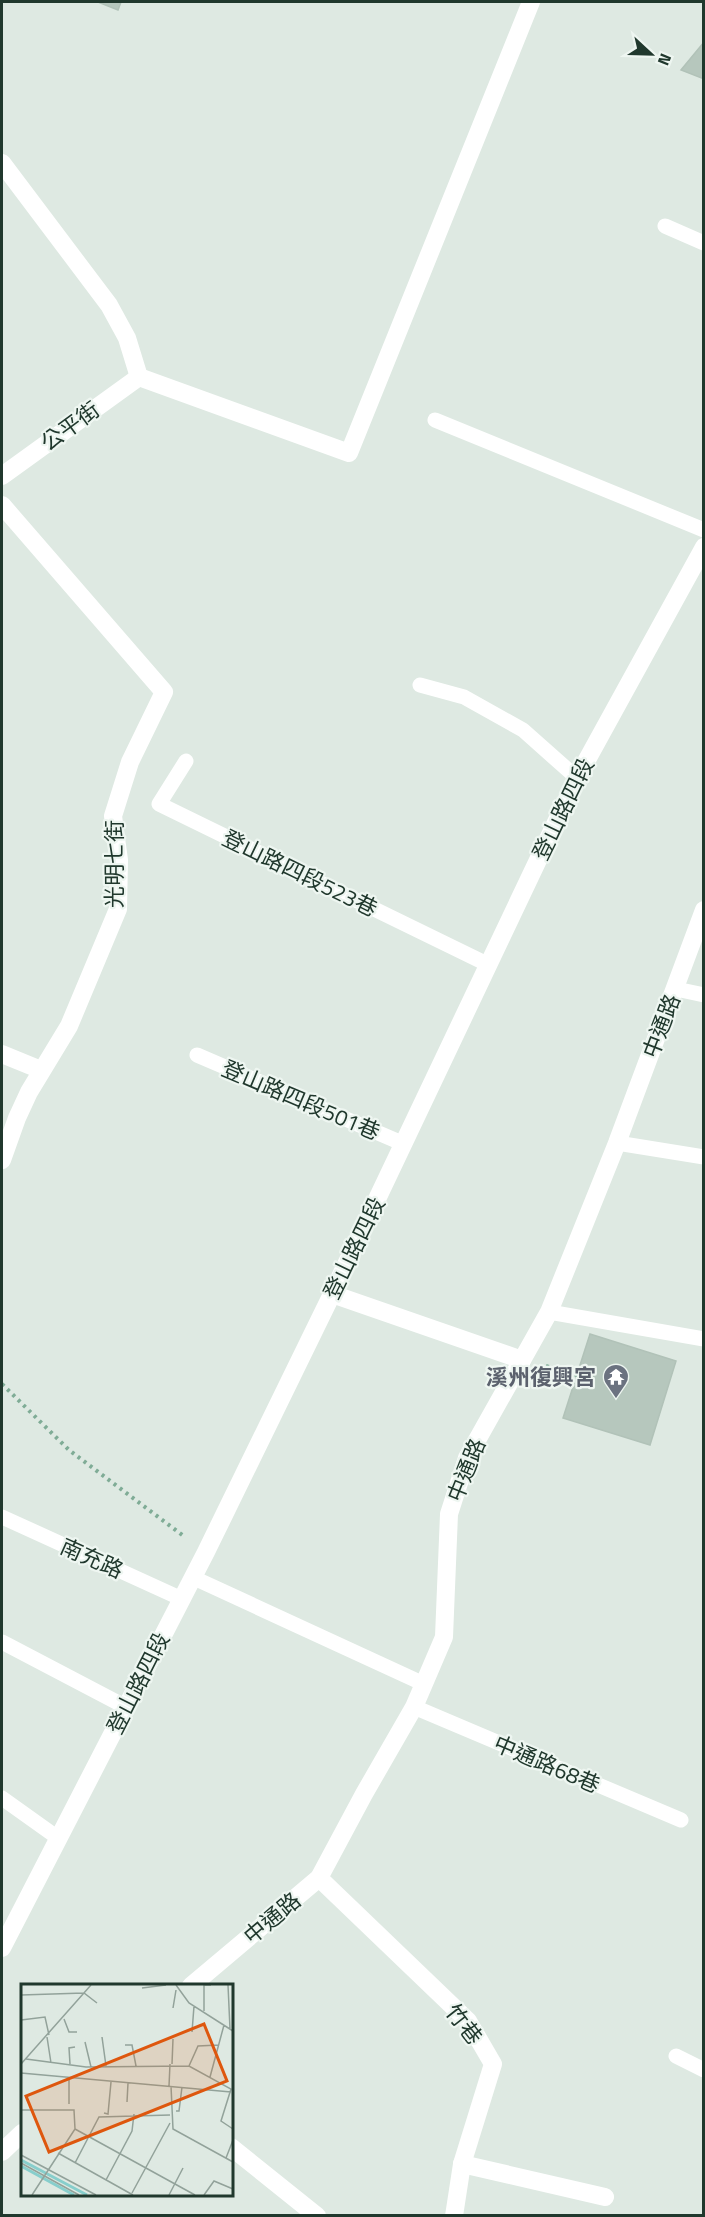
<svg xmlns="http://www.w3.org/2000/svg" width="705" height="2217" viewBox="0 0 705 2217" font-family="'Titillium Web','Noto Sans TC',sans-serif">
<style>
.building{fill:#b6c7bd;stroke:#b1c2b8;stroke-width:1.5}
.lines{fill:none;stroke-linecap:round;stroke-linejoin:round}
.path{stroke:#7fac96;stroke-width:4;stroke-dasharray:3 4.5;stroke-linecap:butt}
.service{stroke:#fff;stroke-width:15}
.minor{stroke:#fff;stroke-width:18}
.tertiary{stroke:#fff;stroke-width:18}
.labels{text-anchor:middle;stroke-width:4.5;stroke-linejoin:round;paint-order:stroke}
.street-label{font-size:22px;fill:#20382d;stroke:#eef6f1}
.worship-label{font-size:22px;font-weight:bold;fill:#5b616d;stroke:#eef6f1;text-anchor:end}
.inset-river{fill:none;stroke:#87cecc;stroke-width:3}
.inset-road{fill:none;stroke:#92a29a;stroke-width:1.5}
.view{fill:#de570e;fill-opacity:0.15;stroke:#de570e;stroke-width:3}
.inset-edge{fill:none;stroke:#20382d;stroke-width:3}
</style>
<rect width="100%" height="100%" fill="#dee9e2"/>
<g class="building">
<path d="M98,2H121L118,10Z"/>
<path d="M704,42V79L681,70Z"/>
<path d="M590,1334L676,1361L650,1445L563,1418Z"/>
</g>
<g class="lines">
<g class="path">
<path d="M546,1366L577,1375"/>
<path d="M2,1384L69,1450L185,1537"/>
</g>
<g class="service">
<path d="M665,226L704,243"/>
<path d="M435,420L704,530"/>
<path d="M420,685L464,697L523,730L577,778"/>
<path d="M186,761L159,804L489,965"/>
<path d="M676,989L704,995"/>
<path d="M197,1055L404,1144"/>
<path d="M617,1143L704,1157"/>
<path d="M549,1312L704,1339"/>
<path d="M2,1517L182,1599"/>
<path d="M194,1578L424,1684"/>
<path d="M2,1642L126,1707"/>
<path d="M414,1707L681,1820"/>
<path d="M2,1798L58,1838"/>
<path d="M676,2056L704,2070"/>
</g>
<g class="minor">
<path d="M2,163L109,305L127,338L139,377"/>
<path d="M139,377L349,453L531,2"/>
<path d="M2,476L139,377"/>
<path d="M2,505L164,692L130,762L113,816L119,860L118,909L69,1026L29,1092L17,1118L2,1160"/>
<path d="M2,1054L41,1070"/>
<path d="M332,1294L522,1360"/>
<path d="M319,1878L468,2021L493,2064L462,2164L454,2216"/>
<path d="M191,1986L319,1878L364,1794L414,1707L444,1637L449,1514L467,1458L549,1312L617,1143L704,910"/>
<path d="M231,2147L317,2216"/>
<path d="M2,2152L22,2133"/>
<path d="M462,2164L605,2197"/>
</g>
<path class="tertiary" d="M2,1948L206,1552L332,1294L577,778L704,547"/>
</g>
<defs>
<symbol id="temple-pin" viewBox="-11 -11 22 30"><path d="M0 17L-7.5 6A9.5 9.5 0 1 1 7.5 6Z" fill="#6b7280" stroke="#eef6f1"/><path d="M0-6L5-2H3V0L6.5 2.5H4V6H1.5V3h-3V6H-4V2.5H-6.5L-3 0V-2H-5Z" fill="#fff"/></symbol>
</defs>
<g fill-rule="evenodd">
<use href="#temple-pin" x="601" y="1362" width="30" height="40"/>
</g>
<g class="labels">
<g class="street-label">
<text transform="translate(70 426) rotate(-36)" y="8">公平街</text>
<text transform="translate(563 809) rotate(-64)" y="8">登山路四段</text>
<text transform="translate(114 864) rotate(-90)" y="8">光明七街</text>
<text transform="translate(300 873) rotate(26)" y="8">登山路四段523巷</text>
<text transform="translate(661 1026) rotate(-69)" y="8">中通路</text>
<text transform="translate(301 1100) rotate(23)" y="8">登山路四段501巷</text>
<text transform="translate(354 1248) rotate(-64)" y="8">登山路四段</text>
<text transform="translate(466 1470) rotate(-68)" y="8">中通路</text>
<text transform="translate(92 1558) rotate(24)" y="8">南充路</text>
<text transform="translate(138 1683) rotate(-63)" y="8">登山路四段</text>
<text transform="translate(547 1764) rotate(23)" y="8">中通路68巷</text>
<text transform="translate(272 1918) rotate(-40)" y="8">中通路</text>
<text transform="translate(464 2024) rotate(52)" y="8">竹巷</text>
</g>
<g class="worship-label">
<text x="596" y="1385">溪州復興宮</text>
</g>
</g>
<g transform="translate(21 1984)">
<rect width="212" height="212" fill="#dee9e2"/>
<path class="inset-river" d="M0,176L66,211M0,182L53,211"/>
<path class="inset-road" d="M155,1L168,19L212,47M207,1L209,45M121,4L145,1M0,11L63,9L76,19M152,24L155,6M183,27V1H190M43,35L48,48H56M0,36L24,33L28,51M171,48L173,22M26,53L30,79M81,53L85,82M64,58L70,83M104,61H111L115,82M5,75L65,83L168,82L210,105L200,137L212,145M0,80L70,1M49,80L48,64L54,63M151,80L152,55M168,82L177,62L198,61M0,89L210,108M189,93L203,41M148,102L149,80M150,102L152,145L212,178M106,118L107,99M48,120V95M0,126H53L54,145L11,211M155,127H158L161,103M83,129L87,130L90,98M54,145L174,211M37,169L112,211M0,171L75,211M205,174L212,156M0,179L58,211M54,179L78,133L149,131M85,196L111,147L113,130M111,209L149,139M148,211L162,184M183,211L193,197L212,205"/>
<path class="view" d="M183,40L206,97L28,168L5,112Z"/>
<rect width="212" height="212" class="inset-edge"/>
</g>
<rect width="705" height="2217" fill="none" stroke="#20382d" stroke-width="6"/>
<g transform="translate(651 54) rotate(112)" stroke="#eef6f1" stroke-width="4.5" paint-order="stroke">
<path d="M0-4.5L10 22L0 15L-10 22Z" fill="#20382d"/>
<text y="-9" font-size="16" font-weight="bold" text-anchor="middle" fill="#20382d">N</text>
</g>
</svg>
